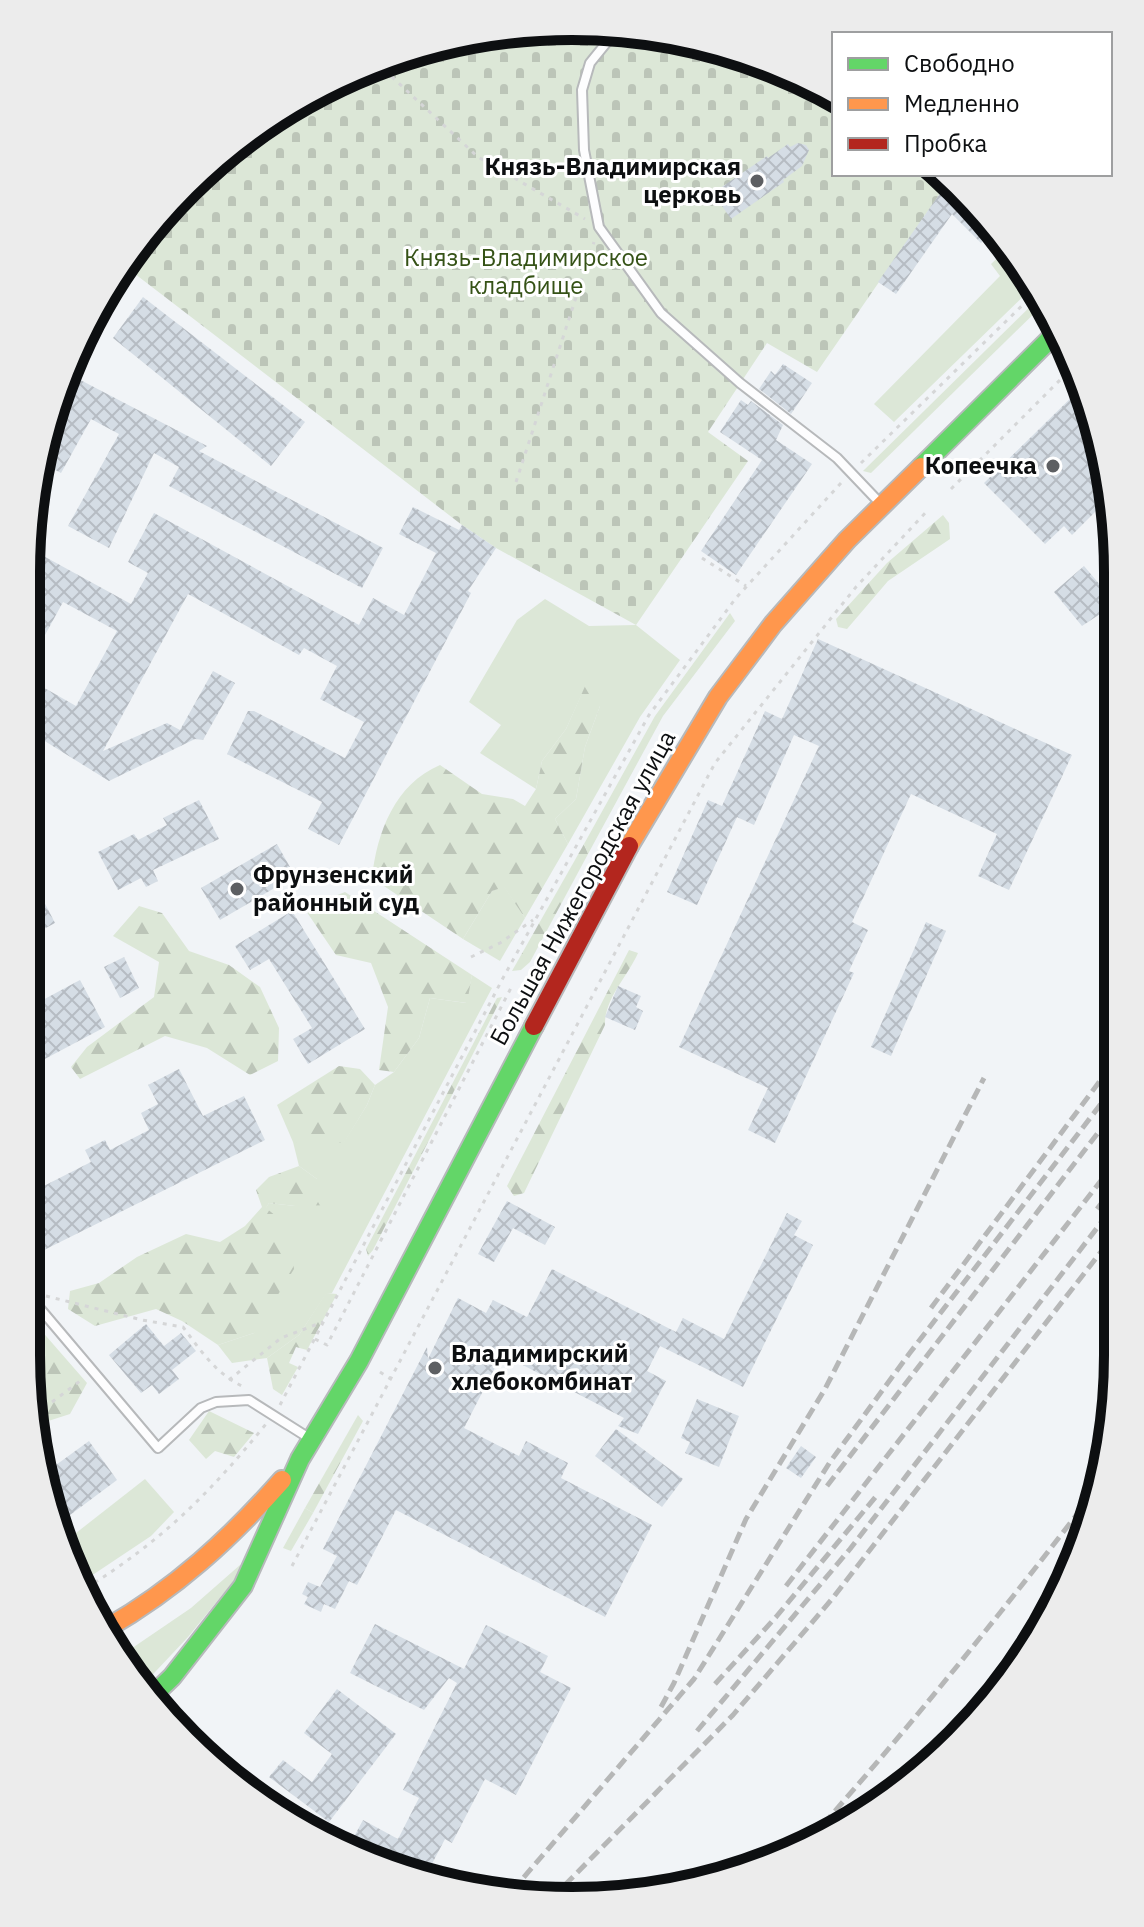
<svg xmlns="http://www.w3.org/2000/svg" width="1144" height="1927" viewBox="0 0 1144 1927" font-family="'IBM Plex Sans',sans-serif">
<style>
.green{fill:#dce7d7}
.forest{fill:url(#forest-firs)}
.cemetery{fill:url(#cemetery-stones)}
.building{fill:url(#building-cross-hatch)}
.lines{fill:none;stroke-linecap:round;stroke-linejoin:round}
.lane-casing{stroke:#b7b9bb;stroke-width:12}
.fast-casing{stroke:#b7b9bb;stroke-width:22}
.slow-casing{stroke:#b7b9bb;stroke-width:22}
.jam-casing{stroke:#b7b9bb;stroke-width:22}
.path{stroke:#d5d6d7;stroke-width:3;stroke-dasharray:4 6;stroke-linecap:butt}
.lane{stroke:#fdfdfe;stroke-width:8}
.fast{stroke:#63d668;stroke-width:18}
.slow{stroke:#ff974d;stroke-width:18}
.jam{stroke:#b3261e;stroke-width:18}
.rail{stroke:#b6b7b7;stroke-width:5;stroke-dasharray:12 6;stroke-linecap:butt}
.poi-dot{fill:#5d5f62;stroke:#fff;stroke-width:3}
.labels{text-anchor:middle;stroke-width:6;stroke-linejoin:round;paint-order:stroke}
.poi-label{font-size:24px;font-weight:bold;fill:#0d0f11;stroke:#fff;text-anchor:end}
.park-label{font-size:24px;fill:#355216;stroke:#fff}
.street-label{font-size:24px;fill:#0d0f11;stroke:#fff}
.rim{fill:none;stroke:#0d0f11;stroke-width:10}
</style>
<defs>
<pattern id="forest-firs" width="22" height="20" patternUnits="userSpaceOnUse" patternTransform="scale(2)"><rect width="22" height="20" fill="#dce7d7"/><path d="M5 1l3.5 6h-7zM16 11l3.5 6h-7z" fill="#bcc5b8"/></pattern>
<pattern id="cemetery-stones" width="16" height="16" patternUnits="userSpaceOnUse" patternTransform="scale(2)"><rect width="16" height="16" fill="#dce7d7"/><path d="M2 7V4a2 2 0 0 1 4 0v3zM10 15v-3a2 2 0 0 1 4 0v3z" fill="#bcc5b8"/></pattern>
<pattern id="building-cross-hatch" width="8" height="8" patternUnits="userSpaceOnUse" patternTransform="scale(2)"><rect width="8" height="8" fill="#d5dde5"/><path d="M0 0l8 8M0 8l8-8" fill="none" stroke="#b6bcc3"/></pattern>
</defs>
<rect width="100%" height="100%" fill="#f1f4f7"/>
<g class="green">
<path d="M1008,248L1035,285L894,422L874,404L1000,276L991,264Z"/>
<path d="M1042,295L1046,302L871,473L863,471Z"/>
<path d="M545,599L589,626L636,625L680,660L640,717L568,844L555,819L576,799L585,747L600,706L586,685L566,729L542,761L536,789L480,753L501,725L469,702L517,620Z"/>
<path d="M730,613L735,621L663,716L588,854L584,844L655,716Z"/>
<path d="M504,886L525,918L500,961L463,939L492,891Z"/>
<path d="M472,975L492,988L332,1293L326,1294L299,1335L267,1358L232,1363L218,1345L254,1333L265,1209L269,1203L295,1206L317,1179L299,1166L293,1142H344L367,1105L375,1085L394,1072L419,1038L430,998L466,1003Z"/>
<path d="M145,1479L174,1512L151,1536L82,1582L62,1544Z"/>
<path d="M305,1508L313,1513L291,1551L283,1548Z"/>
<path d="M240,1565L244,1568L188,1637L140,1688L122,1655L191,1608Z"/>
</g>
<g class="forest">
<path d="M943,515L949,523L950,539L888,581L847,629L838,627L836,619L887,563Z"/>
<path d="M601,682L600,706L585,747L576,799L555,819L568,844L525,918L504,887L492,891L463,939L372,878C377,832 395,784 440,765L482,794L513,799L525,806L536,789L542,761L566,729L586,684Z"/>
<path d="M584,844L588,854L530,962L521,970L512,971Z"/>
<path d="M345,892L472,975L467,1003L430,998L419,1038L394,1072L379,1070L388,1007L371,963L336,955L304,908Z"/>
<path d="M139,906L162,913L189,951L229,965L260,987L279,1028L278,1061L250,1075L207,1048L165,1036L80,1079L71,1067L87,1047L154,997L159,962L113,936Z"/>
<path d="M629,950L638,953C628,976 604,999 605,1025L524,1193L514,1196L507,1186Z"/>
<path d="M502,997L373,1250L368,1256L366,1249L497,998Z"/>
<path d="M339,1066L360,1069L375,1085L367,1105L344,1143L293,1142L277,1105Z"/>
<path d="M299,1166L317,1179L331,1205L295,1206L269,1203L266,1208L287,1225L294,1269L254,1333L218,1345L182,1321L156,1309L95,1326L68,1309L70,1291L99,1283L137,1257L186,1234L220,1242L245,1226L262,1207L256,1190L269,1177Z"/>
<path d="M326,1293L337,1294L307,1350L296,1347L289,1363L298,1367L282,1395L273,1389L267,1358L299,1335Z"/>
<path d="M26,1313L87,1383L70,1414L39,1424L29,1375L33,1364L26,1353Z"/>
<path d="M209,1411L254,1433L234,1457L215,1451L206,1459L189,1440Z"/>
<path d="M358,1415L363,1421L313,1513L305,1508Z"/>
</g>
<path class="cemetery" d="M572,26L679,37L781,68L834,96V174H939L948,182L817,372L767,343L708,432L748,461L636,625L496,548L462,525L122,264L186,186L269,118L363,67L466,36Z"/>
<g class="building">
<path d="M798,143L806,145L809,150L802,166L783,180L784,182L731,219L713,193L767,156L768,158L788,144L790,147Z"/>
<path d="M948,182L982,212L995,229L981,243L952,214L896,294L878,282Z"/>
<path d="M143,297L305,422L271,466L113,338Z"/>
<path d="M783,364L812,383L791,414L759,389L771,371L775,375Z"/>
<path d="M67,373L207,446L199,451L383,548L362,588L169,486L179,467L154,453L109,548L68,526L119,434L91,419L61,473L42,463L55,396Z"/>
<path d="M1082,387L1099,430L1107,480L1100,487L1110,497L1072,535L1064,526L1045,544L984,483Z"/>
<path d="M741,400L748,405L751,401L783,425L776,440L812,464L736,575L701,551L762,460L720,432Z"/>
<path d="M413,507L459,530L462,525L496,548L468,591L471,593L339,845L308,829L322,802L227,754L248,711H254L345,758L364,722L320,699L337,666L304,648L299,655L188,594L103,751L167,723L180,730L213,671L235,683L203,740L195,739L109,781L27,730V678L76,706L117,631L63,602L27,668V592L35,577L27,572L38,553L131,604L148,573L128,562L154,513L359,625L373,598L404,615L436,553L399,534Z"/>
<path d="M1084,566L1117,605V637L1100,614L1082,626L1054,592Z"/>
<path d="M818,639L1072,755L1009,890L978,876L997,834L911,794L852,922L868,930L849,971L854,973L775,1143L748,1130L768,1088L679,1047L819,746L794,735L754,825L737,817L697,905L667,892L708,800L722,806L765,711L782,719Z"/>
<path d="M199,800L219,839L153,870L158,881L146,887L141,878L118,890L98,852L134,834L138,840L167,825L163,818Z"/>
<path d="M277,844L295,876L220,920L201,888Z"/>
<path d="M27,869L55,923L27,938Z"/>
<path d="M292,911L365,1029L308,1064L293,1039L312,1028L269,959L250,970L235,946Z"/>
<path d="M926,922L946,931L891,1056L871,1047Z"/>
<path d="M124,957L139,988L120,998L104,967Z"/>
<path d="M80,980L105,1027L26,1069V1009Z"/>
<path d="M618,986L641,996L636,1007L643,1011L635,1030L605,1017Z"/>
<path d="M179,1069L203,1116L244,1096L265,1140L26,1259V1195L91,1162L85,1150L105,1140L110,1150L149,1130L141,1113L158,1104L148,1085Z"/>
<path d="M507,1201L555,1227L545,1245L513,1228L494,1262L478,1254Z"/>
<path d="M787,1213L802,1221L794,1235L813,1245L743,1387L660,1346L647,1371L666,1381L638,1434L618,1426L624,1418L502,1354L464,1428L519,1456L526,1441L568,1463L561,1478L652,1525L605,1617L396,1510L357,1585L349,1581L335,1609L324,1604L321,1612L304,1604L308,1597L302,1594L308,1582L320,1587L337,1556L323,1549L427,1347L428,1359L458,1298L486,1313L493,1300L527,1317L552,1269L676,1332L683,1318L724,1339Z"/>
<path d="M146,1324L164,1346L181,1333L196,1351L172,1370L179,1379L159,1394L152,1385L141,1393L109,1355Z"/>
<path d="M697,1399L739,1416L719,1467L685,1453L690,1442L681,1438Z"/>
<path d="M616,1429L683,1479L662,1507L595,1456Z"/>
<path d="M89,1441L117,1480L54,1527L45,1473Z"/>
<path d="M801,1446L816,1457L801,1478L786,1468Z"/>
<path d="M375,1624L464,1669L486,1625L548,1656L540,1672L571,1688L516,1795L485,1779L452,1843L445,1839L425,1877L401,1873L349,1846L363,1820L398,1839L419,1798L403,1790L457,1683L449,1678L424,1710L350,1673Z"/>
<path d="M337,1689L396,1734L329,1822L269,1777L283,1760L312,1782L332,1754L304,1733Z"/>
</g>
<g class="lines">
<defs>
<g id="lane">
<path d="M627,31L607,42L590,63L582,90L584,150L599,227L661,313L740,383L837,458L878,501"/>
<path d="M26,1292L158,1448L201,1408L216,1402L249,1400L309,1438"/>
</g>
<g id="fast">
<path d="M921,467L1058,331"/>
<path d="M150,1698L172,1677L243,1586L300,1459L359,1361L534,1026"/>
</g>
<g id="slow">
<path d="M629,846L718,697L773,624L847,540L921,467"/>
<path d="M107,1628C175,1589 230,1539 282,1480"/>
</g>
<path id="jam" d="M534,1026L629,846"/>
</defs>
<use href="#lane" class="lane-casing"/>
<use href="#fast" class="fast-casing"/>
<use href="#slow" class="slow-casing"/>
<use href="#jam" class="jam-casing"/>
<g class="path">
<path d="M377,63L478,157L585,219"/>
<path d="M861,463L1038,290"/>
<path d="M516,482L594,242"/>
<path d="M951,489L1073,367"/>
<path d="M702,558L746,586"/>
<path d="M471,957L500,943L533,920"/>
<path d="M46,1296L142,1320L183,1327C201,1351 216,1374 244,1387"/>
<path d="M38,1325L35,1327L40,1411"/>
<path d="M26,1326L35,1327"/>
<path d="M315,1339L327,1345L513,984"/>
<path d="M380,1372L391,1379"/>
<path d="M229,1380L281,1338L323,1322"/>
<path d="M280,1405L503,978L649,715L736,598L841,483"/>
<path d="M36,1414L84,1378"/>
<path d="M292,1566L715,763L856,587L929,509"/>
<path d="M86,1588C162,1541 210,1493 266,1424"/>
</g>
<use href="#lane" class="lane"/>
<use href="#fast" class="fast"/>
<use href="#slow" class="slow"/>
<use href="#jam" class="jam"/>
<g class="rail">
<path d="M1097,1209L1117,1183"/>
<path d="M931,1308L1117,1058"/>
<path d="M827,1486L1117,1108"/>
<path d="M786,1586L1117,1160"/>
<path d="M715,1684L776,1617L878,1494"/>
<path d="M661,1707L674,1683L746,1519L825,1389L984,1078"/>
<path d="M697,1731L850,1549L1117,1202"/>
<path d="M811,1838C912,1725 1006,1607 1098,1487"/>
<path d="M512,1891L694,1679L830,1462L909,1354L1117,1083"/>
<path d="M552,1898L733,1715L832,1599L1117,1231"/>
</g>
</g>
<g class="poi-dot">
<circle cx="757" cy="181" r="8"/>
<circle cx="1053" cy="466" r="8"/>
<circle cx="237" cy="889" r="8"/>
<circle cx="435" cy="1368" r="8"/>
</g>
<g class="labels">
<g class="poi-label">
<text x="741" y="175">Князь-Владимирская<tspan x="741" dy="28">церковь</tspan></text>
<text x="1037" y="474">Копеечка</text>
<text x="253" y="883" text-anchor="start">Фрунзенский<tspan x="253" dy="28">районный суд</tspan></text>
<text x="451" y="1362" text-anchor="start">Владимирский<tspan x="451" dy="28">хлебокомбинат</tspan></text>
</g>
<g class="park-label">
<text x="526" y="266">Князь-Владимирское<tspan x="526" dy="28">кладбище</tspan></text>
</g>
<g class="street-label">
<text transform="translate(583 888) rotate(-61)" y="8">Большая Нижегородская улица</text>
</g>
</g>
<path d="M0 0H1144V1927H0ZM572 40H572A532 532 0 0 1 1104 572V1355A532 532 0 0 1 572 1887H572A532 532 0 0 1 40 1355V572A532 532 0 0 1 572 40Z" fill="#ececec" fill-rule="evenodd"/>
<path class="rim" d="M572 40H572A532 532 0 0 1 1104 572V1355A532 532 0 0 1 572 1887H572A532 532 0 0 1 40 1355V572A532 532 0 0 1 572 40Z"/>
<rect x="832" y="32" width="280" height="144" fill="#ffffff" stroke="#9e9fa0" stroke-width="2"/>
<rect x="848" y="58" width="40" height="12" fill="#63d668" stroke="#9e9fa0" stroke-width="2"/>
<text x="904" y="72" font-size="24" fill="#0d0f11">Свободно</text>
<rect x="848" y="98" width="40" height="12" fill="#ff974d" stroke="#9e9fa0" stroke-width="2"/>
<text x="904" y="112" font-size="24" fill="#0d0f11">Медленно</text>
<rect x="848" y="138" width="40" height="12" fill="#b3261e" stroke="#9e9fa0" stroke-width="2"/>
<text x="904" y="152" font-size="24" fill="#0d0f11">Пробка</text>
</svg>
